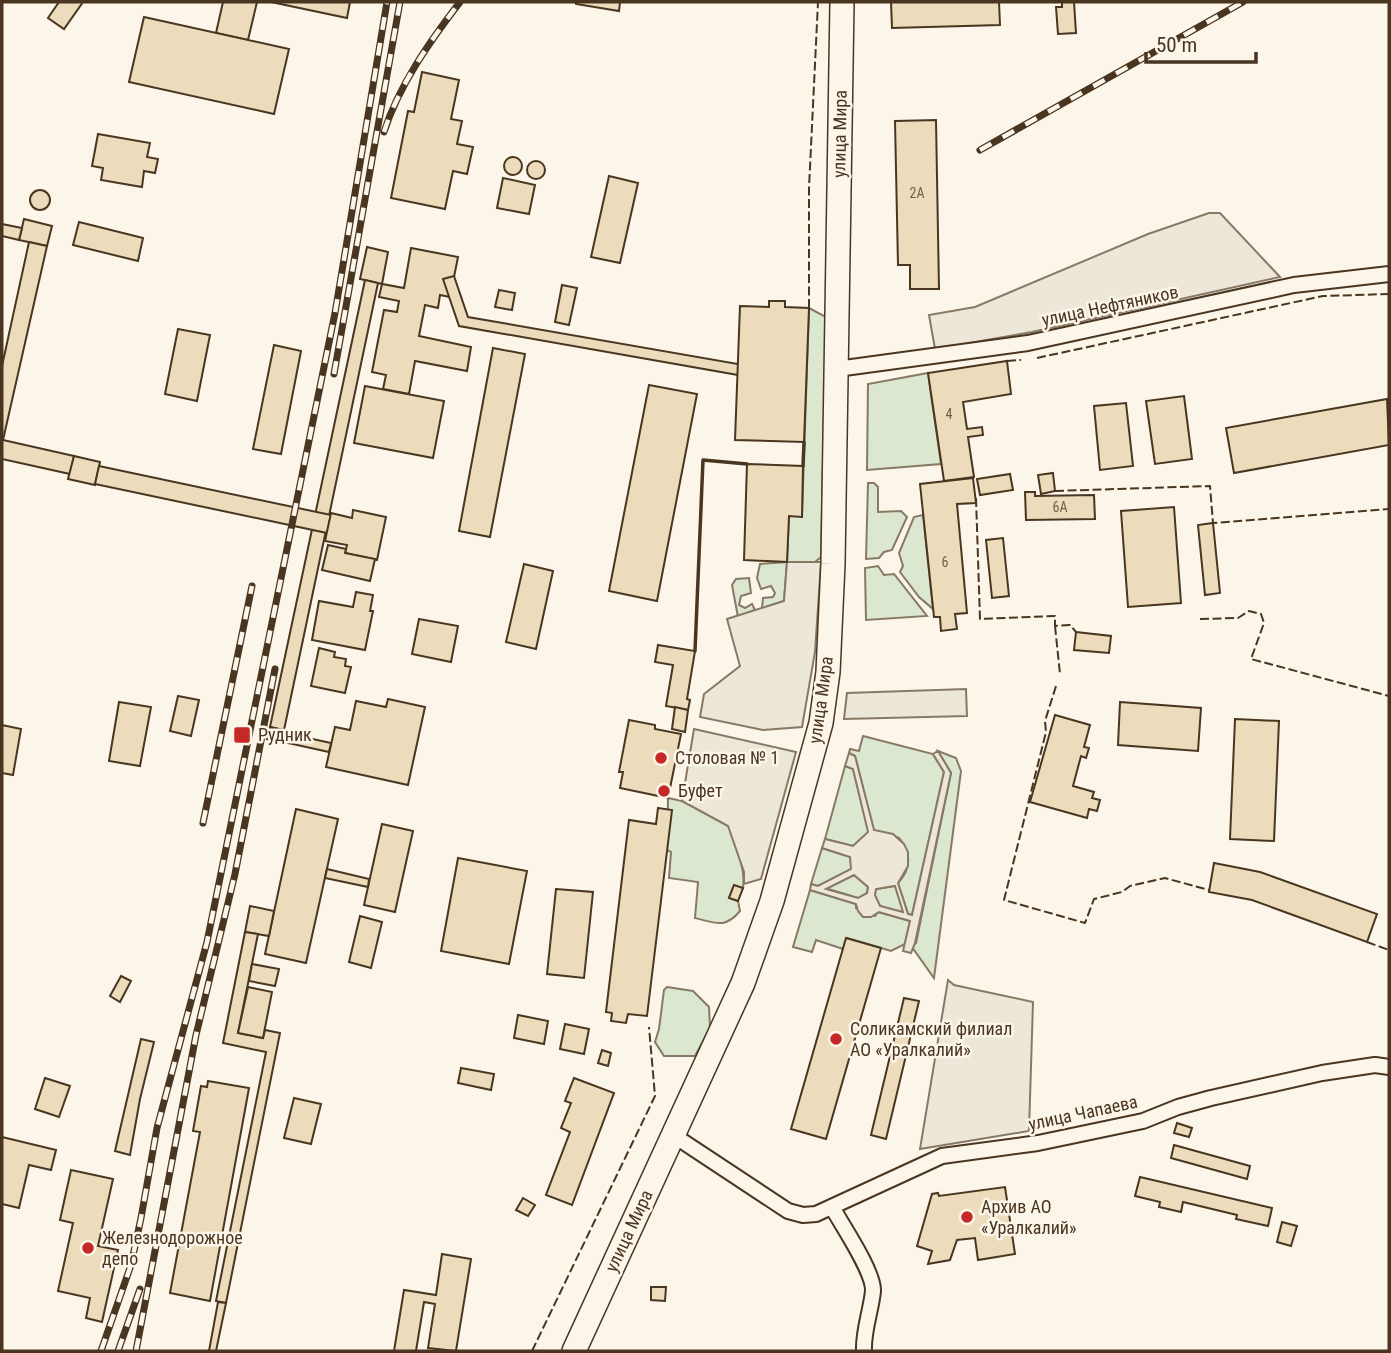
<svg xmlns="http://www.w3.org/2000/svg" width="1391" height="1353" viewBox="0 0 1391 1353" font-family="'Roboto Condensed',sans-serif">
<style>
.green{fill:#dce7d0;stroke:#887966;stroke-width:2}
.parking{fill:#ede7d9;stroke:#887966;stroke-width:2;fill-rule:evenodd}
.building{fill:#ecdcbc;stroke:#4a3520;stroke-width:2}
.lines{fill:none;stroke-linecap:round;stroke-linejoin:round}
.minor-casing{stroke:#4a3520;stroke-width:18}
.trunk-casing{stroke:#4a3520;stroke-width:26}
.minor{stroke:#fbf6e9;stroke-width:14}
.trunk{stroke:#fbf6e9;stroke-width:23}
.rail-casing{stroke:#4a3520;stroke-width:7}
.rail{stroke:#fbf6e9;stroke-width:4.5;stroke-dasharray:13;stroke-linecap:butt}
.fence{stroke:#4a3520;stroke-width:2;stroke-dasharray:9 3.5;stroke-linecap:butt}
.wall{stroke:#4a3520;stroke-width:3.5}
.poi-dot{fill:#c62828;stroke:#fbf6e9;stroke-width:2.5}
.labels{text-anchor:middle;stroke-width:5;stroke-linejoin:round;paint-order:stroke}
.number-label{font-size:14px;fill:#725f47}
.street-label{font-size:18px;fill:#4a3520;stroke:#fbf6e9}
.poi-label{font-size:18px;fill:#4a3520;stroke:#fbf6e9;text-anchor:start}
</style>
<rect width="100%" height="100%" fill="#fbf6e9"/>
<g class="green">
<path d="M809,308L826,317L821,557L815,562H787L784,601L762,608L763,598L773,597L775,593L771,586L761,589L757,578L760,564L787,562L789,516H802Z"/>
<path d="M928,373L941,464L867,470L868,384Z"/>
<path d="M868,483H874L878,487V512L901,511L907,517L892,550L884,552L879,558L866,559Z"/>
<path d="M923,515L933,609L919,597L900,572L903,566L899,553L914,517Z"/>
<path d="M878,566L884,575L894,574L927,616L866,620L865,568Z"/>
<path d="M749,578L751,593L741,596L739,605L745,608L752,604L755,610L738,617L732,585L736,579Z"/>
<path d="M863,736L933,754L944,772L912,915L908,914L898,883C911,869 912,853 899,838L874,831L855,756L849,753L850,749L859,751Z"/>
<path d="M938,751L956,758L961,771L934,978L912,947L916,943L951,773Z"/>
<path d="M845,766L853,769L869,832L853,846L825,839Z"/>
<path d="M668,798L682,801L729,826C735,846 746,867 743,888L734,886L729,898L738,901L740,911C725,929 716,923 695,918L698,882L669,878L671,852L667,850Z"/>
<path d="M822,848L850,857L852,869L818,886L811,884Z"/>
<path d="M854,875L868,887L867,893L858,898L825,888Z"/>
<path d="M895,886L904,913L880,906L874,895L876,889Z"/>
<path d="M810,890L856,904V908L875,916L878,912L910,921L905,944L891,951L847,938L843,949L816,940L812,952L793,947Z"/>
<path d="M667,987L693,991L709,1007L710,1028L695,1056H664L655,1042L659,1029L664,990Z"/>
</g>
<g class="parking">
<path d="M1209,213H1220L1280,277L1032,332L935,349L929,315L975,307L1148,234Z"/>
<path d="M787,562H821L815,652L802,727L763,730L700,717L704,694L740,666L727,619L784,601Z"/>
<path d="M966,689L967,716L844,719L847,693Z"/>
<path d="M694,729L796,752L761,879L744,884V872L728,826L682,801Z"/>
<path d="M938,751L951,773L915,943L911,953L903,951L910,921L879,912L871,917H863L858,911L856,904L810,890L811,884L818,886L851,869L850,857L822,848L825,839L853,846L868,832L853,769L845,766L849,753L855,756L874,830L893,834L904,844L908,852V866L898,883L908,914L912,915L944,772L933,754ZM854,875L868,887L867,893L858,898L826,889ZM894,886H895L903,912L880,906L875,895L876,889Z"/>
<path d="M948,980L954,985L1033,1002L1029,1131L920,1149Z"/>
</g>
<g class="building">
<path d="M59,2H83L64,29L48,18Z"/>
<path d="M223,2H257L248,40L216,33Z"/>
<path d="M271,2H350L347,18Z"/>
<path d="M576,2H620L619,11L576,4Z"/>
<path d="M891,2H999L1000,25L892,28Z"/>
<path d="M1062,2H1074L1076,33L1058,34L1056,7H1062Z"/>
<path d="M144,17L289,49L274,114L129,82Z"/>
<path d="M422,72L459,80L451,119L462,121L457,144L473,147L467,174L453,171L445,209L391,198L408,111L414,112Z"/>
<path d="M936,120L939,289H910V265H898L895,121Z"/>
<path d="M98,134L150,143L147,157L158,159L155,173L144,171L142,187L101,180L103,168L92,166Z"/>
<circle cx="513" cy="166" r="9"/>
<circle cx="536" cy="170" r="9"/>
<path d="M609,176L638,183L620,263L591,257Z"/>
<path d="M503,178L535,185L529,214L497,208Z"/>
<circle cx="40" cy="200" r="10"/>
<path d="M24,219L52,226L47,246L19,240Z"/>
<path d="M79,222L143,238L138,261L73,245Z"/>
<path d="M2,224L22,228L19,240L2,236Z"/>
<path d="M29,242L47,246L3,440L74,456L70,474L2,459V366Z"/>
<path d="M367,247L388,252L382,284L360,279Z"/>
<path d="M411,248L458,257L450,297L440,295L438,308L425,305L419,336L471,347L467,371L415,361L409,394L383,389L386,375L372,372L384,310L397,312L399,301L379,297L382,284L404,288Z"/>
<path d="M454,276L468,317L738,364V375L459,326L443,279Z"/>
<path d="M365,280L378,283L284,730L270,727Z"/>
<path d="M562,285L577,288L569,325L555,322Z"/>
<path d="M499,290L515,293L512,310L495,307Z"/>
<path d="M769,301H785V307L809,308L804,442L735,440L740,306L769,307Z"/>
<path d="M178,329L210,335L197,401L165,394Z"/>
<path d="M274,345L301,351L281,454L253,449Z"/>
<path d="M493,348L525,354L490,537L459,531Z"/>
<path d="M1007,361L1011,394L963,402L967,429L982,427L983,435L968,437L974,477L944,481L928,373Z"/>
<path d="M649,385L697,394L657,601L609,591Z"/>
<path d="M365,386L444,401L433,458L354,443Z"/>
<path d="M1184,396L1192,459L1155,464L1146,401Z"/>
<path d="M1387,399L1389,445L1234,473L1226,428Z"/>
<path d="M1126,403L1133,466L1100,470L1094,406Z"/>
<path d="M74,456L100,462L95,485L68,479Z"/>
<path d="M747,464L803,466L802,517L789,516L787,562L744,560Z"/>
<path d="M99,466L331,515L327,533L95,484Z"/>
<path d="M1053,473L1055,491L1041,494L1038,475Z"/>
<path d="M1010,474L1013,490L980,495L977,479Z"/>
<path d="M973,478L976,503L957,504L967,613L955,614L957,629L941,631L940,617H934L920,484Z"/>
<path d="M1025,492H1035V496L1094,495L1095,519L1026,520Z"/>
<path d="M1174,507L1181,603L1128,607L1121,511Z"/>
<path d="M353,510L386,517L377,560L345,553L347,545L325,541L331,513L352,518Z"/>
<path d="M1213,523L1220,593L1205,595L1198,525Z"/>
<path d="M1003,538L1009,596L992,598L986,540Z"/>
<path d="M328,545L346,549L345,553L375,559L370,581L322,570Z"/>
<path d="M524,564L553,571L536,649L506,642Z"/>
<path d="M356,592L373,595L370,611H373L365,650L312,640L319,601L353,607Z"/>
<path d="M419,619L458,626L451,662L412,654Z"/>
<path d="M1076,632L1111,636L1109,653L1074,650Z"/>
<path d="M658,645L695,651L687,699L690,700L688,710L666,706L673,665L655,662Z"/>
<path d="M319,648L335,652L334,657L346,659L345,666L351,667L345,693L311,686Z"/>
<path d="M178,696L199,700L191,736L170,731Z"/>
<path d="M388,699L425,707L408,785L326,767L335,727L350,730L356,701L386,707Z"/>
<path d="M119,702L151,707L140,766L109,761Z"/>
<path d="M1120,702L1201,708L1198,751L1118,745Z"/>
<path d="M675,707L688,710L685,732L672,729Z"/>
<path d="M1055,715L1090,725L1084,747L1089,748L1086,758L1081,756L1073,786L1094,792L1092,798L1100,800L1097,811L1089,809L1087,818L1030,802Z"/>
<path d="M1235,719L1279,721L1274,841L1230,839Z"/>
<path d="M629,720L655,725V729L681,734L668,798L620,788L623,772H619Z"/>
<path d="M2,725L21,729L13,775L2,773Z"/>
<path d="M270,727L290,732L288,743L267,739Z"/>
<path d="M290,734L331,743L329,752L288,743Z"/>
<path d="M658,808L672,810L647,1016L628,1014L626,1023L611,1021L612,1013L606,1012L629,820L656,824Z"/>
<path d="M296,809L338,819L306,963L265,954Z"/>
<path d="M382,824L413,831L395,912L364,905Z"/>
<path d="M458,858L527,871L509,964L441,951Z"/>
<path d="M1214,863L1260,872L1377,914L1367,942L1252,900L1209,892Z"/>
<path d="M327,869L369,879L368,887L325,878Z"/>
<path d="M734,885L743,888L738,901L729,898Z"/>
<path d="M556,889L593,892L584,978L547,974Z"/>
<path d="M250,906L274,911L269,936L245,932Z"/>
<path d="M360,916L382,922L371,968L349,962Z"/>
<path d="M245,932L258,934L238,1033L263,1038L265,1030L280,1033L226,1303L216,1301L266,1052L223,1043Z"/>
<path d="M846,938L881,948L826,1139L791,1129Z"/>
<path d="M252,964L279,969L275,986L249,981Z"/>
<path d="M121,976L131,981L120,1002L110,996Z"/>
<path d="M248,987L272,992L263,1038L238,1033Z"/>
<path d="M904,998L919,1001L886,1139L871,1135Z"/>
<path d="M518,1015L548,1021L544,1044L514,1038Z"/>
<path d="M565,1024L589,1029L584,1054L560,1049Z"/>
<path d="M141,1039L154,1042L140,1099L130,1155L115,1151Z"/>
<path d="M602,1050L611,1053L608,1066L598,1063Z"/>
<path d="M461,1068L494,1074L491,1090L458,1083Z"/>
<path d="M45,1078L70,1086L59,1117L35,1109Z"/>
<path d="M574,1078L614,1093L572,1205L546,1195L570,1132L561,1128L571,1103L565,1101Z"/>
<path d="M208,1081L249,1088L210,1301L170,1293L200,1132L193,1131L201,1086L207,1087Z"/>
<path d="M294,1098L321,1104L311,1144L284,1138Z"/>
<path d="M1177,1123L1192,1128L1189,1137L1174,1133Z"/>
<path d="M2,1137L56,1150L51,1170L29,1165L19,1208L2,1204Z"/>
<path d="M1174,1145L1250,1166L1247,1179L1171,1158Z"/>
<path d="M71,1170L113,1179L98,1246L118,1250L102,1322L86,1318L90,1298L58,1291L73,1223L60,1220Z"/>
<path d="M1140,1177L1272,1208L1268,1226L1236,1219L1237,1215L1183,1202L1181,1212L1159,1207L1160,1202L1135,1196Z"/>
<path d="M1005,1187L1015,1254L978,1260L975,1238L957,1240L950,1260L928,1264L932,1251L917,1246L932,1194L938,1193L939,1196Z"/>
<path d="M523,1198L535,1205L528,1216L516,1210Z"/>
<path d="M1282,1222L1297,1226L1291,1246L1277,1242Z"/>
<path d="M442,1254L471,1259L456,1351L428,1348L435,1304L424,1302L416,1351H394L404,1290L436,1295Z"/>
<path d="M651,1287H666L665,1301L651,1300Z"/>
<path d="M218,1302L226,1303L216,1351H209Z"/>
</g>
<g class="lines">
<defs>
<g id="minor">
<path d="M837,369L1028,343L1294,285L1389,274"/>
<path d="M673,1135L788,1211L803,1215L816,1214L942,1156L1038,1143L1143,1121L1178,1107L1211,1098L1322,1073L1375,1065L1389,1067"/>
<path d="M832,1207C842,1225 874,1272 873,1291C871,1311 863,1331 864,1351"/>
</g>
<path id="trunk" d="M574,1351L743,983L772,901L821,723L828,672L833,564L842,2"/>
</defs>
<use href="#minor" class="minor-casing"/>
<use href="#trunk" class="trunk-casing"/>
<use href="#minor" class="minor"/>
<use href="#trunk" class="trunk"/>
<defs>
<g id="rail">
<path d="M384,132C399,85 430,41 460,2"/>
<path d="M980,150L1243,2"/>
<path d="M334,374L400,2"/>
<path d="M203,823L252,586"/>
<path d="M101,1351L131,1265L141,1218L157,1128L207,942L335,313L387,2"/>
<path d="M118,1351L140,1289"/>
<path d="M136,1351L196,1035L235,874L275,669"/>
</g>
</defs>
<use href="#rail" class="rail-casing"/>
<use href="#rail" class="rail"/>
<g class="fence">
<path d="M809,308V188L818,2"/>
<path d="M1037,358L1323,296L1389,294"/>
<path d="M1007,361L1021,360"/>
<path d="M1055,491L1210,486L1213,523L1389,509"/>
<path d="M976,498L980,619L1055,616V626L1070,625L1076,632"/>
<path d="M1200,619L1238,618L1249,611L1261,614L1264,623L1251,659L1389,696"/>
<path d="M1055,626L1060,674"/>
<path d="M1056,686L1045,721L1046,732L1004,900L1085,923L1094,899L1122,892L1130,886L1165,878L1209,890"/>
<path d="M1367,942L1389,950"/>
<path d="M532,1351L655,1096L649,1027"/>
</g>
<g class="wall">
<path d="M803,466L804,442"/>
<path d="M695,651L703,460L747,464"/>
</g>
</g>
<g class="poi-dot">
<rect x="233" y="726" width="18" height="18" rx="3.5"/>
<circle cx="661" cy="758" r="7"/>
<circle cx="664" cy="791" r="7"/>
<circle cx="836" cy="1039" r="7"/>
<circle cx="967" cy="1217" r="7"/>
<circle cx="88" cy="1248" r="7"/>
</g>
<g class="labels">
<g class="number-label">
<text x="917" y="198">2А</text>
<text x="949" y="419">4</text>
<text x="1060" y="512">6А</text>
<text x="945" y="567">6</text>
</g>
<g class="street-label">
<text transform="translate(840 134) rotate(-89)" y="6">улица Мира</text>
<text transform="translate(1110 306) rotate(-12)" y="6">улица Нефтяников</text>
<text transform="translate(821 700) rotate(-82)" y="6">улица Мира</text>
<text transform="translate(1083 1113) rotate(-12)" y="6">улица Чапаева</text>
<text transform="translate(629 1231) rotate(-65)" y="6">улица Мира</text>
</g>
<g class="poi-label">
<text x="258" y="741">Рудник</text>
<text x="675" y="764">Столовая № 1</text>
<text x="678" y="797">Буфет</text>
<text x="850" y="1035">Соликамский филиал<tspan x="850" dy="21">АО «Уралкалий»</tspan></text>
<text x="981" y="1213">Архив АО<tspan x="981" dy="21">«Уралкалий»</tspan></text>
<text x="102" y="1244">Железнодорожное<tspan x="102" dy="21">депо</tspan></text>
</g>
</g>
<rect width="1391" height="1353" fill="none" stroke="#4a3520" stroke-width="7"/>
<path d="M1146 52v10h110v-10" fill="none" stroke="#4a3520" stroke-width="3.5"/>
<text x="1156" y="52" font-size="21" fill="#4a3520" stroke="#fbf6e9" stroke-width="5" paint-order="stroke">50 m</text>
</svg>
